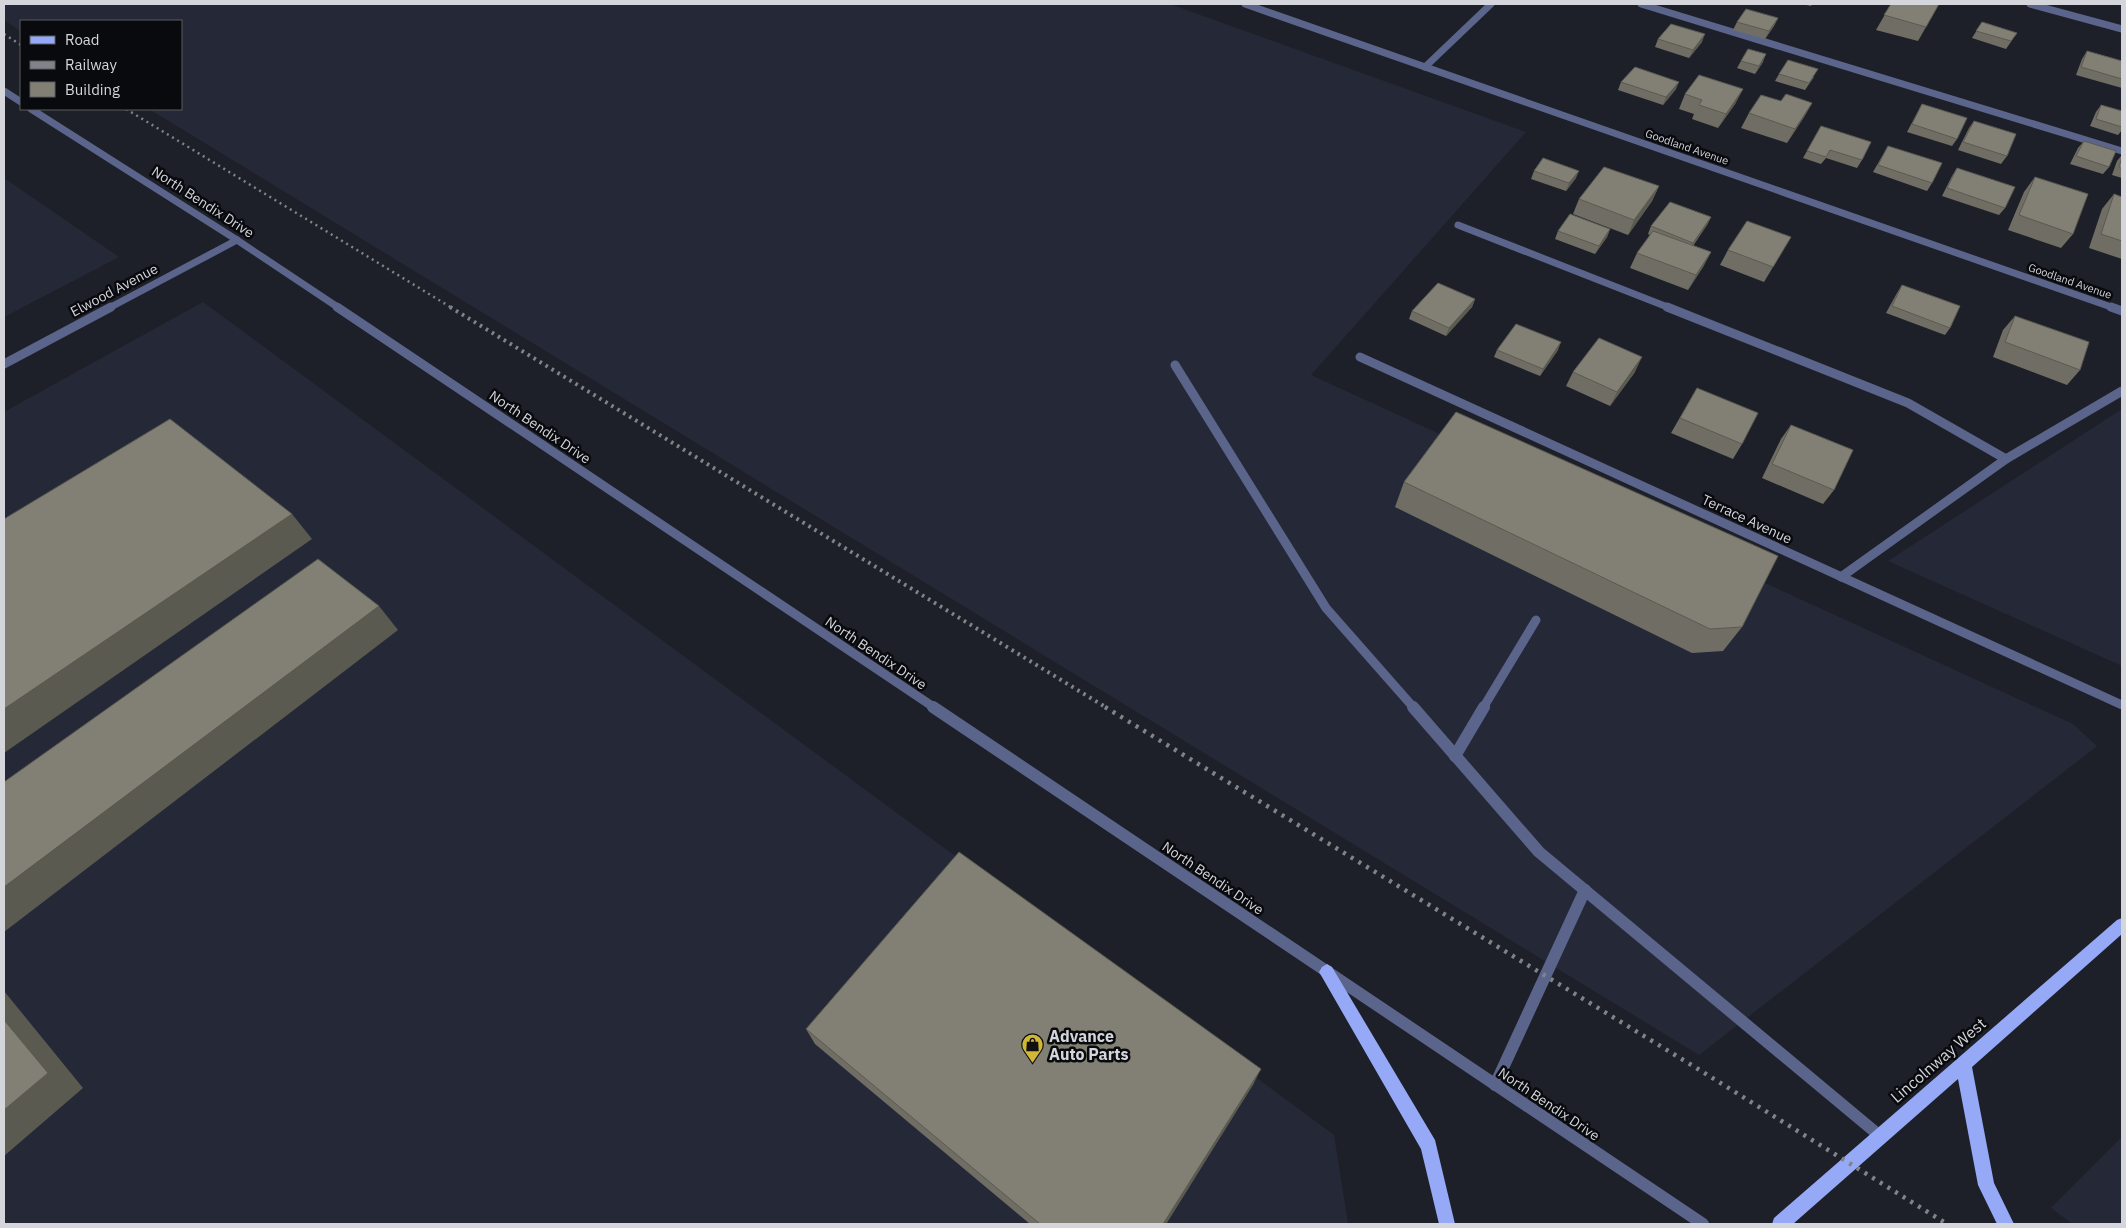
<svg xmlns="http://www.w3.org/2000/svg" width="2126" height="1228" viewBox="0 0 2126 1228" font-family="'IBM Plex Sans',sans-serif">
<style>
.built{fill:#252937}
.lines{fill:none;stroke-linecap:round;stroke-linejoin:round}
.service-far2{stroke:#5b658b;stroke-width:7}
.service-far1{stroke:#5b658b;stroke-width:9}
.service{stroke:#5b658b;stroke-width:12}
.minor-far1{stroke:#5b658b;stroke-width:7}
.minor{stroke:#5b658b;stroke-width:9}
.tertiary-far2{stroke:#5b658b;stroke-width:7}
.tertiary-far1{stroke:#5b658b;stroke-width:9}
.tertiary{stroke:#5b658b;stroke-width:12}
.primary{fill:#95a9f7;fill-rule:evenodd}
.rail-far2{stroke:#81838b;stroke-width:2.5;stroke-dasharray:2 4;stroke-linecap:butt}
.rail-far1{stroke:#81838b;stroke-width:4;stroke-dasharray:2.5 4.5;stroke-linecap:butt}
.rail{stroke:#81838b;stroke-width:4.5;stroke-dasharray:3 6;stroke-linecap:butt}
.wall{fill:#706e64}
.shaded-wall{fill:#5b5a51}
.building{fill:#828074;stroke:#5b5a51}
.labels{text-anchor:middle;stroke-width:5;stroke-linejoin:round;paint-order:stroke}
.far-street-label{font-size:11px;fill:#d4d6dc;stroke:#090a0e}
.street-label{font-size:14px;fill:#d4d6dc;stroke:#090a0e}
.near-poi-label{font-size:16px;font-weight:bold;fill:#d4d6dc;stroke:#090a0e;text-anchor:start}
.near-street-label{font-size:16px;fill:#d4d6dc;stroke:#090a0e}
</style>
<rect width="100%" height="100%" fill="#1e2029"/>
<g class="built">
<path d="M4,4H1170L1526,132L1311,375L2073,724L2097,746L1699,1055L149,109H181V21H21V31L4,20Z"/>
<path d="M4,178L119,257L4,317Z"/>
<path d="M203,302L1334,1135L1348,1224H4V412Z"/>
<path d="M2122,409V666L1888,561Z"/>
<path d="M2122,1137V1224H2073L2051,1208Z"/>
</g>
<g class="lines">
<g class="service-far2">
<path d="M1641,4L2122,151"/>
<path d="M1458,225L1670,308"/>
</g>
<g class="service-far1">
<path d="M1667,307L1908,403L2006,459"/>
<path d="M1175,365L1326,608L1414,708"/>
<path d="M1841,577L2006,459L2122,391"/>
<path d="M1483,708L1536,620"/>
</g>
<g class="service">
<path d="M1413,707L1539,852L1880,1136"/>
<path d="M1455,756L1484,707"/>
<path d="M1495,1085L1585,890"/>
</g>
<g class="minor-far1">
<path d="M2030,4L2122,29"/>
<path d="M1425,67L1491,4"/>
<path d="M109,308L237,240"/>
</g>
<g class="minor">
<path d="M1360,357L2122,705"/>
<path d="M4,364L111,307"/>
</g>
<g class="tertiary-far2">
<path d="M1245,4L2114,308"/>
<path d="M4,91L21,102"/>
<path d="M31,109L237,240L339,308"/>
</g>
<g class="tertiary-far1">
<path d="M337,307L935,708"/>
<path d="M2111,307L2122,311"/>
</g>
<path class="tertiary" d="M933,707L1703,1224"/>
<g class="primary">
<path d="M2122,918V934L1972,1067L1994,1183L2014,1224H1997L1978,1185L1958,1079L1793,1224H1772L1774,1218L2117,920Z"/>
<path d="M1327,964L1332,967L1435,1140L1455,1224H1439L1421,1149L1322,977L1319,972L1322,967Z"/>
</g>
<g class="rail-far2">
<path d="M4,34L21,45"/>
<path d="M126,109L452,308"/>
</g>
<path class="rail-far1" d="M450,307L1107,708"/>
<path class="rail" d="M1105,707L1698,1069L1947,1224"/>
</g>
<g class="wall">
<path d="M1802,4H1812L1811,6Z"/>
<path d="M1891,4L1926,27L1918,41L1876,30Z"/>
<path d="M1778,18L1774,26L1765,39L1733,30L1737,22Z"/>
<path d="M1982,22L2017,33L2006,49L1972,38Z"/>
<path d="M1658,39L1702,42L1689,58L1655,47Z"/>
<path d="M2087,51L2122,61V88L2076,75L2082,59Z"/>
<path d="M1741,61L1763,62L1755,74L1737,68Z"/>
<path d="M1779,74L1814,77L1805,90L1775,81Z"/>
<path d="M1621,82L1676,89L1663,105L1618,90Z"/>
<path d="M1743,89L1735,104L1718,128L1692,119L1694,114L1679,109L1685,94Z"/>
<path d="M1781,101L1812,103L1804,117L1787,143L1741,128L1749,113Z"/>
<path d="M1922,104L1957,139L1952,146L1907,132Z"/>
<path d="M2101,105L2122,111V130L2118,135L2090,126L2096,112Z"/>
<path d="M1974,121L2007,156L2001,164L1958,150L1969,128Z"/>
<path d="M1821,126L1862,160L1857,168L1826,158L1821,164L1803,158Z"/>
<path d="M2084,141L2109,167L2103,174L2070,164L2078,148Z"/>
<path d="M1888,146L1932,183L1927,191L1873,172Z"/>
<path d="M2122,155V178L2112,175L2117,161Z"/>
<path d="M1957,168L2005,208L1999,215L1942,196L1952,176Z"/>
<path d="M1534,171L1576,178L1566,191L1531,179Z"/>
<path d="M2035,177L2073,234L2061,248L2008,230L2024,192Z"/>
<path d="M1659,186L1652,201L1628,235L1573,214L1579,199Z"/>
<path d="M2114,194L2122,197V259L2089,248L2102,209Z"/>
<path d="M1711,217L1707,225L1693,246L1711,252L1703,267L1688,290L1630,268L1637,253L1650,235L1648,234L1651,226Z"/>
<path d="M1610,229L1607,237L1595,254L1555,239L1558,231Z"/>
<path d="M1791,237L1764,282L1720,265L1728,250Z"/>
<path d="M1902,285L1950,328L1945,335L1886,313L1897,293Z"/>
<path d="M1475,299L1472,307L1446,336L1409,319L1412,311Z"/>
<path d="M2015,316L2080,370L2067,385L1993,357L2003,330Z"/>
<path d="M1497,350H1558L1540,376L1494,357Z"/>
<path d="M1573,372H1635L1610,406L1566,386Z"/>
<path d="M1697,388L1742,444L1733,459L1671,433Z"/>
<path d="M1791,425L1834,490L1823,504L1762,478L1781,439Z"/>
<path d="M1404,482L1742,627L1723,651L1692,653L1395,507Z"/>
<path d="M806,1029L1254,1083L1166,1224H1030L815,1044Z"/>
</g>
<g class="shaded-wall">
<path d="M1778,18L1774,26L1765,39L1769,31Z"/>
<path d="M1705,34L1702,42L1689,58L1693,50Z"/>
<path d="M1766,54L1763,62L1755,74L1759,66Z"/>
<path d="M1679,82L1676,89L1663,105L1666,97Z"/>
<path d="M1743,89L1735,104L1718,128L1726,114Z"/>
<path d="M1812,103L1804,117L1787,143L1795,129Z"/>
<path d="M1579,171L1576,178L1566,191L1569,183Z"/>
<path d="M1659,186L1652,201L1628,235L1634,220Z"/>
<path d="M1711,217L1707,225L1689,250L1693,243Z"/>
<path d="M1610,229L1607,237L1595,254L1599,246Z"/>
<path d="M1711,252L1703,267L1688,290L1696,275Z"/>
<path d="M1475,299L1472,307L1446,336L1449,328Z"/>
<path d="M1561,342L1558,350L1540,376L1543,369Z"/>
<path d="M1642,357L1635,372L1610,406L1617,392Z"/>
<path d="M292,514L312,539L4,753V709Z"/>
<path d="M379,606L398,630L4,932V887Z"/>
<path d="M4,991L83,1088L4,1156Z"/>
<path d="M1261,1069L1254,1083L1166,1224H1163Z"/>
</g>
<g class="building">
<path d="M1891,4H1939L1926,27L1884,15Z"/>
<path d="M1746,9L1778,18L1769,31L1737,22Z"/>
<path d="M1982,22L2017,33L2011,41L1976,31Z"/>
<path d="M1671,24L1705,34L1693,50L1658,39Z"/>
<path d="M1748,49L1766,54L1759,66L1741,61Z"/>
<path d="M2087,51L2122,61V79L2081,67Z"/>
<path d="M1788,60L1818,69L1809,83L1779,74Z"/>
<path d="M1635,67L1679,82L1666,97L1621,82Z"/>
<path d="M1699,75L1743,89L1726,114L1699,105L1702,100L1685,94Z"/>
<path d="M1786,94L1812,103L1795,129L1749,113L1761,95L1781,101Z"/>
<path d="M1922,104L1967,118L1957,139L1912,124Z"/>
<path d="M2101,105L2122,111V127L2096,119Z"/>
<path d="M1974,121L2016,134L2007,156L1963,142Z"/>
<path d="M1821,126L1871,142L1862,160L1830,150L1826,157L1807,151Z"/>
<path d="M2084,141L2116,151L2109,167L2076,156Z"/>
<path d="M1888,146L1942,163L1932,183L1878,165Z"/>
<path d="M2122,157V169L2119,167Z"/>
<path d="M1543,158L1579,171L1569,183L1534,171Z"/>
<path d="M1604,167L1659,186L1634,220L1579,199Z"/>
<path d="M1957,168L2015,187L2005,208L1947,188Z"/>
<path d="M2035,177L2088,194L2073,234L2019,215Z"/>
<path d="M2114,194L2122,197V241L2101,234Z"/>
<path d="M1670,202L1711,217L1693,243L1651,226Z"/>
<path d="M1570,214L1610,229L1599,246L1558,231Z"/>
<path d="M1747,221L1791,237L1773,267L1728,250Z"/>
<path d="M1653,231L1711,252L1696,275L1637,253Z"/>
<path d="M1438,283L1475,299L1449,328L1412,311Z"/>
<path d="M1902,285L1960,306L1950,328L1892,306Z"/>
<path d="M2015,316L2089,342L2080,370L2005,342Z"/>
<path d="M1516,324L1561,342L1543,369L1497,350Z"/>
<path d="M1599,338L1642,357L1617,392L1573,372Z"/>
<path d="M1697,388L1758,413L1742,444L1680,418Z"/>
<path d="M1456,412L1778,556L1742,627L1710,629L1404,482Z"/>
<path d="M170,419L292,514L4,709V519Z"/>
<path d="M1791,425L1853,450L1834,490L1772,464Z"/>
<path d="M318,559L379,606L4,887V782Z"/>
<path d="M959,852L1261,1069L1163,1224H1040L806,1029Z"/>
<path d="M4,1020L48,1073L4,1110Z"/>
</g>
<defs>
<symbol id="shop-pin" viewBox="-11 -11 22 30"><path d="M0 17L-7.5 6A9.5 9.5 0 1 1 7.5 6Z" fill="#d2b736" stroke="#090a0e"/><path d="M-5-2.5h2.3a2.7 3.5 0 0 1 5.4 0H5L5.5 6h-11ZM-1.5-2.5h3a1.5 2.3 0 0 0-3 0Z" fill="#111"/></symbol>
</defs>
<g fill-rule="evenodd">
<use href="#shop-pin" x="1020" y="1032" width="25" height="34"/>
</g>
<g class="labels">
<g class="far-street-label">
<text transform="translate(1687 147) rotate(19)" y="4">Goodland Avenue</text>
<text transform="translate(2070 281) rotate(19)" y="4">Goodland Avenue</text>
</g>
<g class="street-label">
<text transform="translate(203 202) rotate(33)" y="5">North Bendix Drive</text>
<text transform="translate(114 290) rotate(-28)" y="5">Elwood Avenue</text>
<text transform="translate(540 427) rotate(34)" y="5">North Bendix Drive</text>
<text transform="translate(1747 519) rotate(25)" y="5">Terrace Avenue</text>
<text transform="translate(876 653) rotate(34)" y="5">North Bendix Drive</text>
<text transform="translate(1213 878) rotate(34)" y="5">North Bendix Drive</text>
<text transform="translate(1549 1104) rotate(34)" y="5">North Bendix Drive</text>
</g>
<g class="near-poi-label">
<text x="1049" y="1042">Advance<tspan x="1049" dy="18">Auto Parts</tspan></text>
</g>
<g class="near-street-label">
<text transform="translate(1938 1060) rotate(-41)" y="6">Lincolnway West</text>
</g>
</g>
<rect width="2126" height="1228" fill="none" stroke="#d4d6dc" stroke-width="10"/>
<rect x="20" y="20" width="162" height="90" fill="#090a0e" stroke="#5a5c60"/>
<rect x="30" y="36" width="25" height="8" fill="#95a9f7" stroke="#5a5c60"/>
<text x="65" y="45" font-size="15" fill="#d4d6dc">Road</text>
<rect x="30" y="61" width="25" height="8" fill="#81838b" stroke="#5a5c60"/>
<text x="65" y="70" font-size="15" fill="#d4d6dc">Railway</text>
<rect x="30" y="82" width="25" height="15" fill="#828074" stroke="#5a5c60"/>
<text x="65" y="95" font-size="15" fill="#d4d6dc">Building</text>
</svg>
